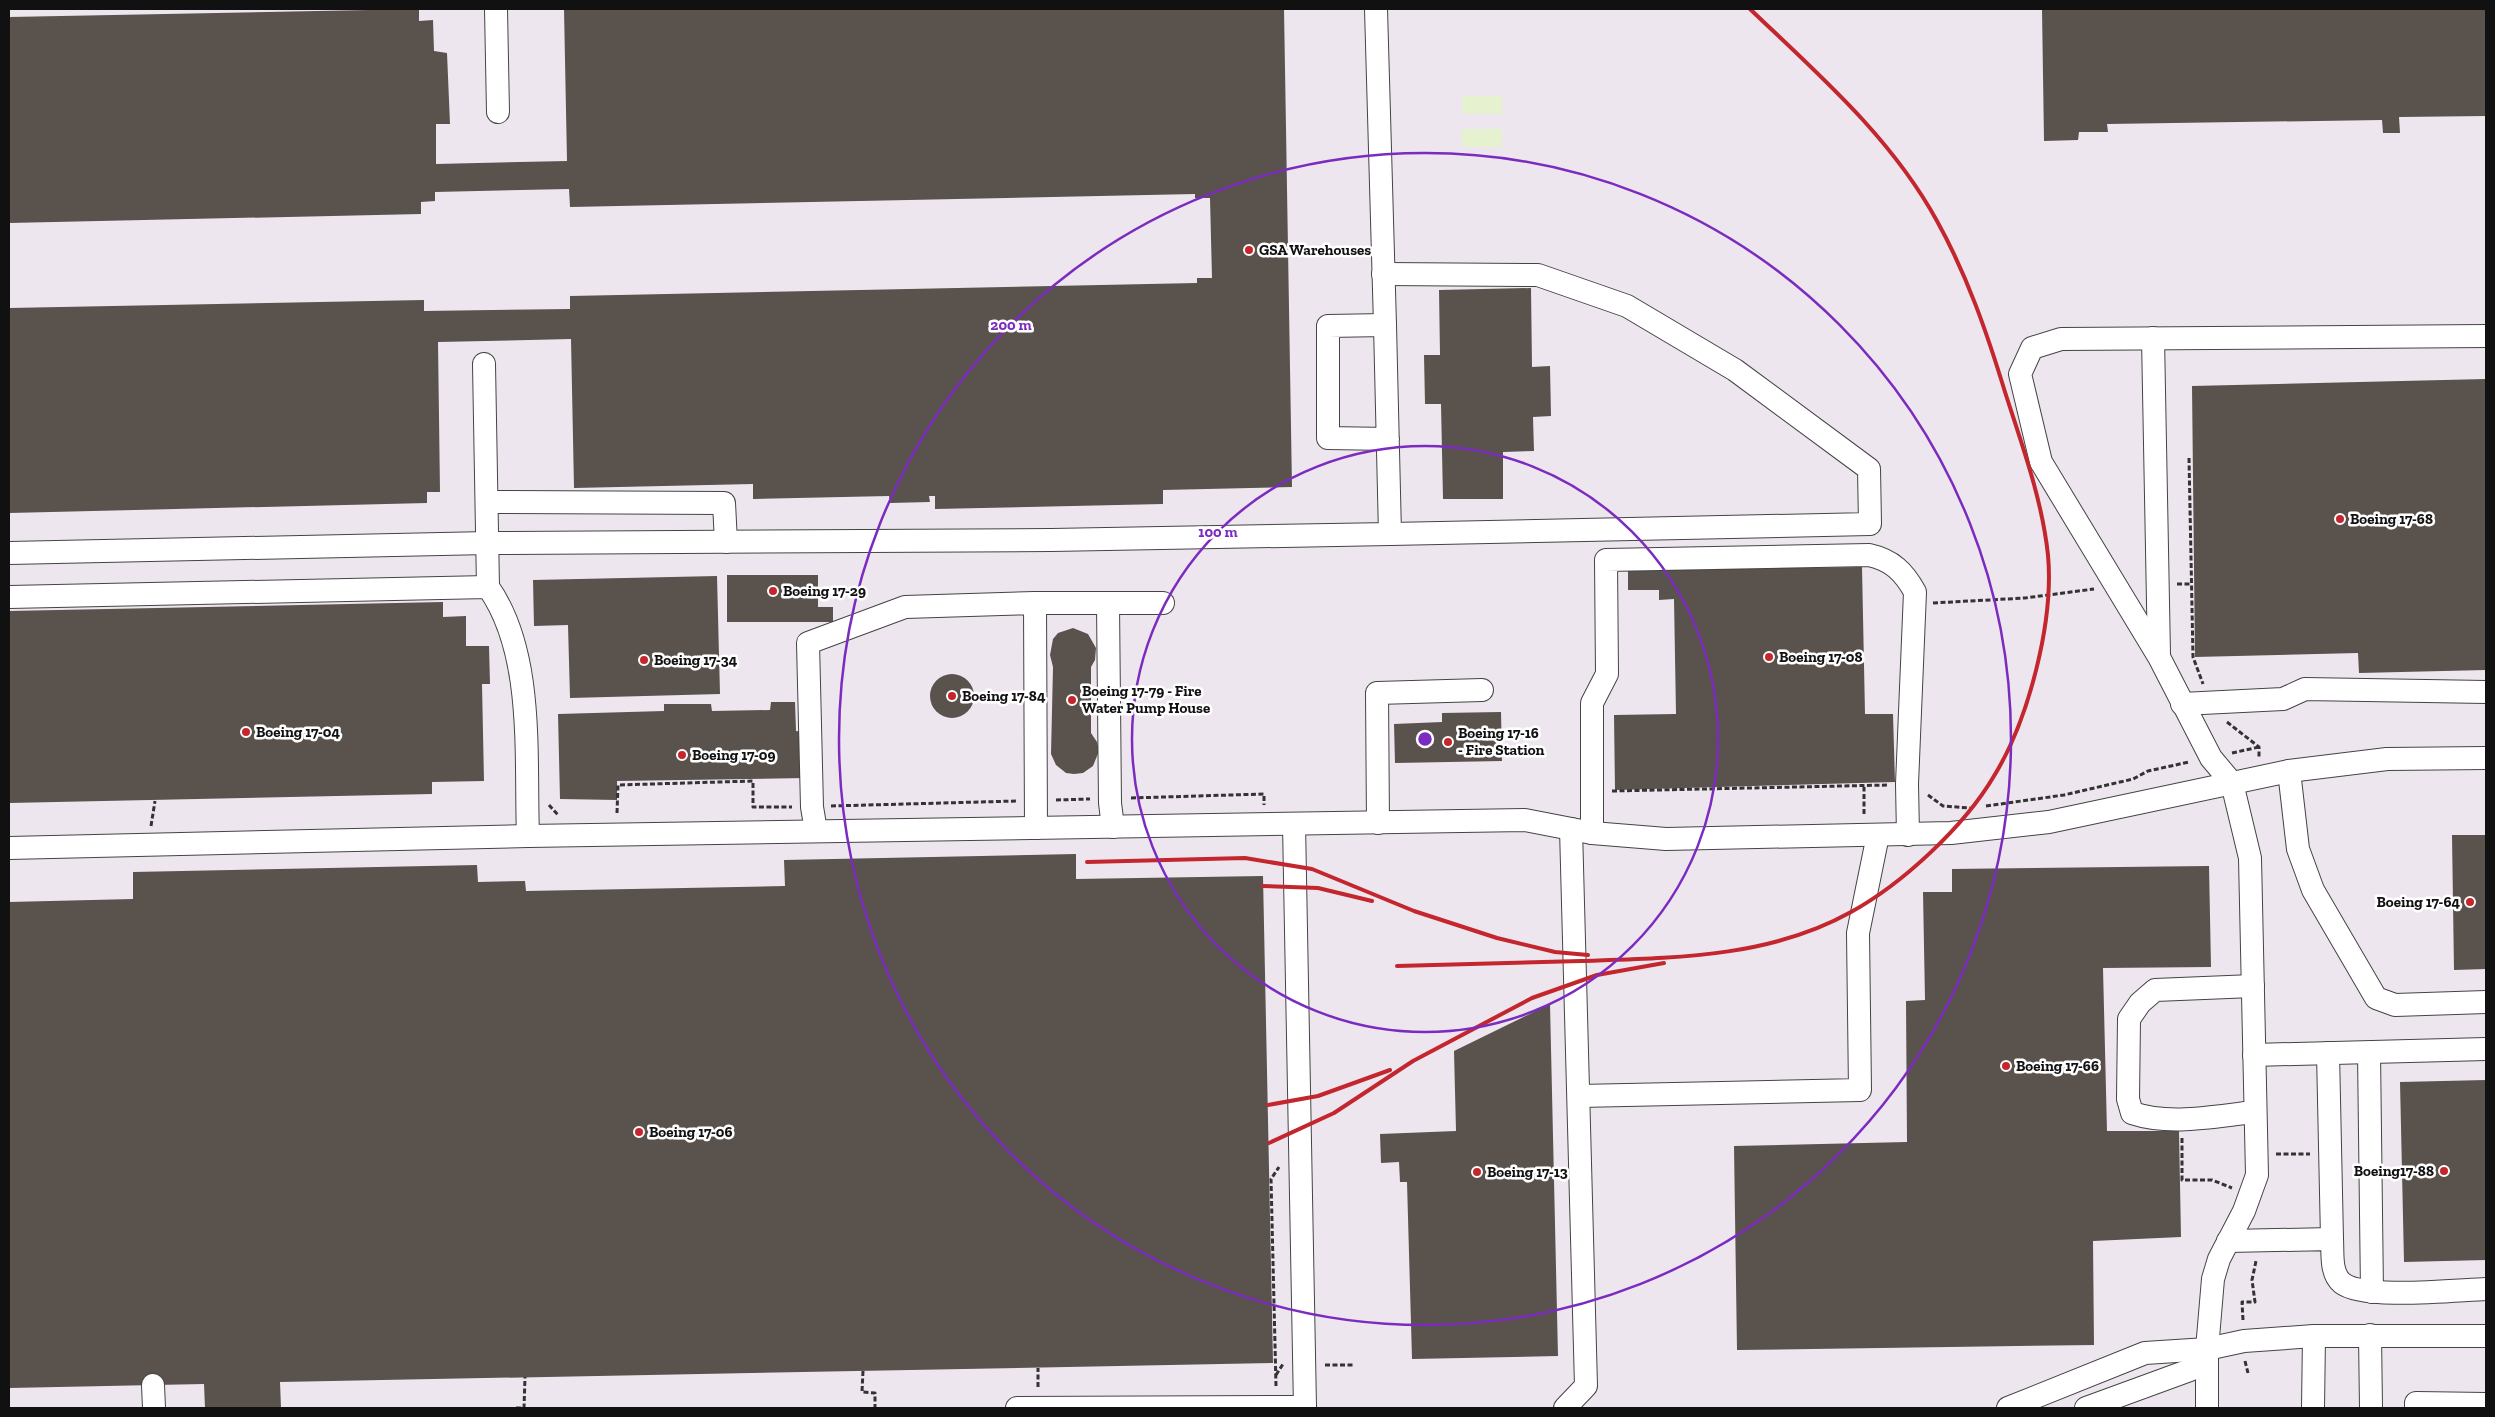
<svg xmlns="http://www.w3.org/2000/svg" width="2495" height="1417" viewBox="0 0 2495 1417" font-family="'Zilla Slab',serif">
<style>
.industrial{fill:#eee6ef}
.pitch{fill:#e6f2cf}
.building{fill:#5a524d}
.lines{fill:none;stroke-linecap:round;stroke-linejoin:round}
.minor-casing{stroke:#444;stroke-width:24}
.path{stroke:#333;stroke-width:3;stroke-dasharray:5 2.5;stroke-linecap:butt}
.minor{stroke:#fff;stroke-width:22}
.rail{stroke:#c4262e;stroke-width:4}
.ring{fill:none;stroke:#7b2cbf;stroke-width:2.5}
.poi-dot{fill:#c4262e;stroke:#fff;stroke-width:2}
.labels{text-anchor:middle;stroke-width:5;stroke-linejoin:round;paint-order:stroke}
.poi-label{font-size:15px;font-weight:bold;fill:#111;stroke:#fff;text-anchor:start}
.centre{fill:#7b2cbf;stroke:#fff;stroke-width:2.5}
.ring-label{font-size:15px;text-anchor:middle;font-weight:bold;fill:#7b2cbf;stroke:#fff;stroke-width:5;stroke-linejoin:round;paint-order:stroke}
</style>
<rect width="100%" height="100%" fill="#fffdf5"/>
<rect class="industrial" x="9" y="9" width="2477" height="1399"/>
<g class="pitch">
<rect x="1462" y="96" width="40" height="18"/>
<rect x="1462" y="129" width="40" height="18"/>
</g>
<g class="building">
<path d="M419,9V21L433,20L434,51L447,53L450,124H436V164L567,161L564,9H1284L1292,487L1163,490V504L935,509V496H929L930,502L890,503L889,496L753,499V484L574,488L571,339L438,342L440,492H427V503L9,513V308L424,300V311L570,309V296L1197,283V278H1212L1210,198H1195V194L570,207L569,189L435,192V201L421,202V214L9,223V17Z"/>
<path d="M2042,9H2486V116L2399,117L2400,133H2383L2382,120L2107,124L2108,132H2079L2078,140L2044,141Z"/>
<path d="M1531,288L1532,367L1550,366L1551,416L1533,417L1534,451L1503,452V499H1443L1441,404H1425L1424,355H1440L1439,290Z"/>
<path d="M2486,379V670L2359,673L2358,653L2195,657L2192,386Z"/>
<path d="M1862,567L1865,714H1893L1895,782L1615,790L1614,715L1676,714L1674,599L1659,600V590H1628V570Z"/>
<path d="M727,575H818V607H833V622H727Z"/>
<path d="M717,576L720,694L570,698L568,625L534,626L533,580Z"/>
<path d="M443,602V617L466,616V646H489L490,684H482L484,781L432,782V794L9,803V611Z"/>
<path d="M1073,628L1088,634L1096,648L1095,660L1091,667V733L1097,742L1099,751L1093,766L1083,773L1074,774L1066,773L1056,765L1051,754L1053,667L1050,655L1053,639L1058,633Z"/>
<circle cx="952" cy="696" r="22"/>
<path d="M771,702H795L796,731L805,732V778L617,781V800L560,799L558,714L664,711V704H711L712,711L770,710Z"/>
<path d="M1501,712L1502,761L1395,763L1394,724L1442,722V713Z"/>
<path d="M2452,835H2486V969L2454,970Z"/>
<path d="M1076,854V879L1263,876L1273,1363L280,1382L281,1408H205L204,1384L9,1388V902L133,899V872L477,865L478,882L525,881L526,891L785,886L784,860Z"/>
<path d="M2209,866L2211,967L2103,968L2107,1131H2179L2181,1237L2093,1241L2094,1345L1737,1350L1734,1146L1907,1142L1906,1001L1925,1000L1923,892H1952V869Z"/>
<path d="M1550,1004L1558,1356L1412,1359L1407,1182H1400L1399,1162L1381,1163L1380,1134L1456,1131L1454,1051Z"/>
<path d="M2486,1080V1260L2404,1262L2400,1082Z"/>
</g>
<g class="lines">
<defs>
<g id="minor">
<path d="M496,9L498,112"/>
<path d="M1376,9L1385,325"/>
<path d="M1383,274L1538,275L1627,306L1735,370L1869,469L1870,524L1390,534"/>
<path d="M2153,338L2159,655"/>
<path d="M484,364L488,587"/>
<path d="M487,502L724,503L726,542"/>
<path d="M9,553L488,543L1051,540L1390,534L1385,325L1328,326V438L1388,439"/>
<path d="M9,597L488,587C535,653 525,757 528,836"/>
<path d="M1035,603H1163"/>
<path d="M1108,604L1110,803L1113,827"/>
<path d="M2182,704L2283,699L2305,689L2486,692"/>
<path d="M2289,771L2298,849L2313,890L2376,998L2395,1005L2486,1002"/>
<path d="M1378,823L1377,693L1482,690"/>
<path d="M1294,824L1305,1408"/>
<path d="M816,831L812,807L808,643L905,607L1035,603L1036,828"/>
<path d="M1592,833V703L1607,674L1606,560L1869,555C1892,560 1904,572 1915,592L1907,784L1908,835"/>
<path d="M9,848L528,836L1525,820L1592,833L1666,839L1951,833L2049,822L2289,771L2387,759L2486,758"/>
<path d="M2253,986L2155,990L2140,1003L2129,1019L2128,1099L2132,1113C2171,1126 2215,1116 2255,1112"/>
<path d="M2328,1053L2332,1239"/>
<path d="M2369,1053L2372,1292"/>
<path d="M2254,1055L2486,1049"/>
<path d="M1579,1096L1860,1090L1858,933L1878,835"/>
<path d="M2228,1241L2332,1239C2333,1253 2330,1273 2342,1283C2363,1300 2456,1290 2486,1289"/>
<path d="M2370,1335L2371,1408"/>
<path d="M153,1385L154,1408"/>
<path d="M1017,1408L1305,1407"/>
<path d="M1565,1408L1586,1386L1571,829"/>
<path d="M2008,1408L2145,1353L2207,1349L2244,1341L2314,1336H2486"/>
<path d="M2086,1408L2190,1370L2207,1349"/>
<path d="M2207,1408V1349L2213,1279L2219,1259L2244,1211L2257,1175L2250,858L2232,783L2211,758L2159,657L2041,462L2020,374L2032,348L2061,339L2486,336"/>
<path d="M2313,1408L2314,1336"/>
<path d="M2416,1408V1403L2486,1404"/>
</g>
</defs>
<use href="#minor" class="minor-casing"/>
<g class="path">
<path d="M2189,458L2193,657L2203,684"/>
<path d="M2177,584H2192"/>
<path d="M1933,603L2025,598L2094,589"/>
<path d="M2227,722L2259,747V758"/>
<path d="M2232,753L2259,747"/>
<path d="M1612,791L1888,785"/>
<path d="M1928,795L1943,806L1970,808"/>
<path d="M1131,798L1264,794V805"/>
<path d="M1056,800L1090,799"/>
<path d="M549,805L558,815"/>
<path d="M831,806L1017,801"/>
<path d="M1986,806L2064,795L2133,779L2148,771L2189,762"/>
<path d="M617,813L618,785L753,781V807H792"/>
<path d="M1864,814V787"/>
<path d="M151,826L155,801"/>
<path d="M2182,1138V1180H2212L2232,1188"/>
<path d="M2276,1154H2310"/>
<path d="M2243,1320L2242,1302H2255L2252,1280L2256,1261"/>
<path d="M2245,1361L2248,1373"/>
<path d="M1325,1365H1354"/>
<path d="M863,1371L862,1392L875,1393V1408"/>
<path d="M1276,1375L1283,1364"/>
<path d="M1276,1386L1271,1179L1279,1167"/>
<path d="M1038,1387V1368"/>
<path d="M516,1408H524L525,1377"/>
</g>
<use href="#minor" class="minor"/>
<g class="rail">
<path d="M1087,862L1245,858L1312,869L1414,911L1497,938L1555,952L1588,955"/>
<path d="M1263,886L1318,888L1372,901"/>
<path d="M1397,966C1458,964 1520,963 1581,961C1672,958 1769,958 1851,912C1902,884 1964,827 1994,776C2029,719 2054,621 2048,555C2042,499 2022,445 2005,392C1987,333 1967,275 1937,221C1891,137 1818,74 1750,9"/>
<path d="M1268,1105L1318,1096L1390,1070"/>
<path d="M1269,1143L1334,1113L1413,1061L1532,998L1597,975L1664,963"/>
</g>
</g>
<g class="ring">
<circle cx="1425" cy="739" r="293"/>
<circle cx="1425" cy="739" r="586"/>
</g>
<g class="poi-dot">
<circle cx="1249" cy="250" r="5"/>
<circle cx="2340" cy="519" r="5"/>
<circle cx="773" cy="591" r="5"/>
<circle cx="1769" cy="657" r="5"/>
<circle cx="644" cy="660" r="5"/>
<circle cx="952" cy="696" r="5"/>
<circle cx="1072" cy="700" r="5"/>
<circle cx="246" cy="732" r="5"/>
<circle cx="1448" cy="742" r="5"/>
<circle cx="682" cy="755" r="5"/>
<circle cx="2470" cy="902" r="5"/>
<circle cx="2006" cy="1066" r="5"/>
<circle cx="639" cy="1132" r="5"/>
<circle cx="2444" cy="1171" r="5"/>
<circle cx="1477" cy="1172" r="5"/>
</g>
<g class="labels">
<g class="poi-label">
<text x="1259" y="255">GSA Warehouses</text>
<text x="2350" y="524">Boeing 17-68</text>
<text x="783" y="596">Boeing 17-29</text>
<text x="1779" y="662">Boeing 17-08</text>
<text x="654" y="665">Boeing 17-34</text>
<text x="1082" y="696">Boeing 17-79 - Fire<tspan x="1082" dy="17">Water Pump House</tspan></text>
<text x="962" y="701">Boeing 17-84</text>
<text x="256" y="737">Boeing 17-04</text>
<text x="1458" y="738">Boeing 17-16<tspan x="1458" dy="17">- Fire Station</tspan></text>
<text x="692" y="760">Boeing 17-09</text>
<text x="2460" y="907" text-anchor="end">Boeing 17-64</text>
<text x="2016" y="1071">Boeing 17-66</text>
<text x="649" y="1137">Boeing 17-06</text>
<text x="2434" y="1176" text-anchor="end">Boeing17-88</text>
<text x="1487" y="1177">Boeing 17-13</text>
</g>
</g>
<circle cx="1425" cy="739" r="8" class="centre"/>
<g class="ring-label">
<text x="1011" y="330">200 m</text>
<text x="1218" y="537">100 m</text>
</g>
<rect width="2495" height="1417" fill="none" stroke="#111111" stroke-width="20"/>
</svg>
